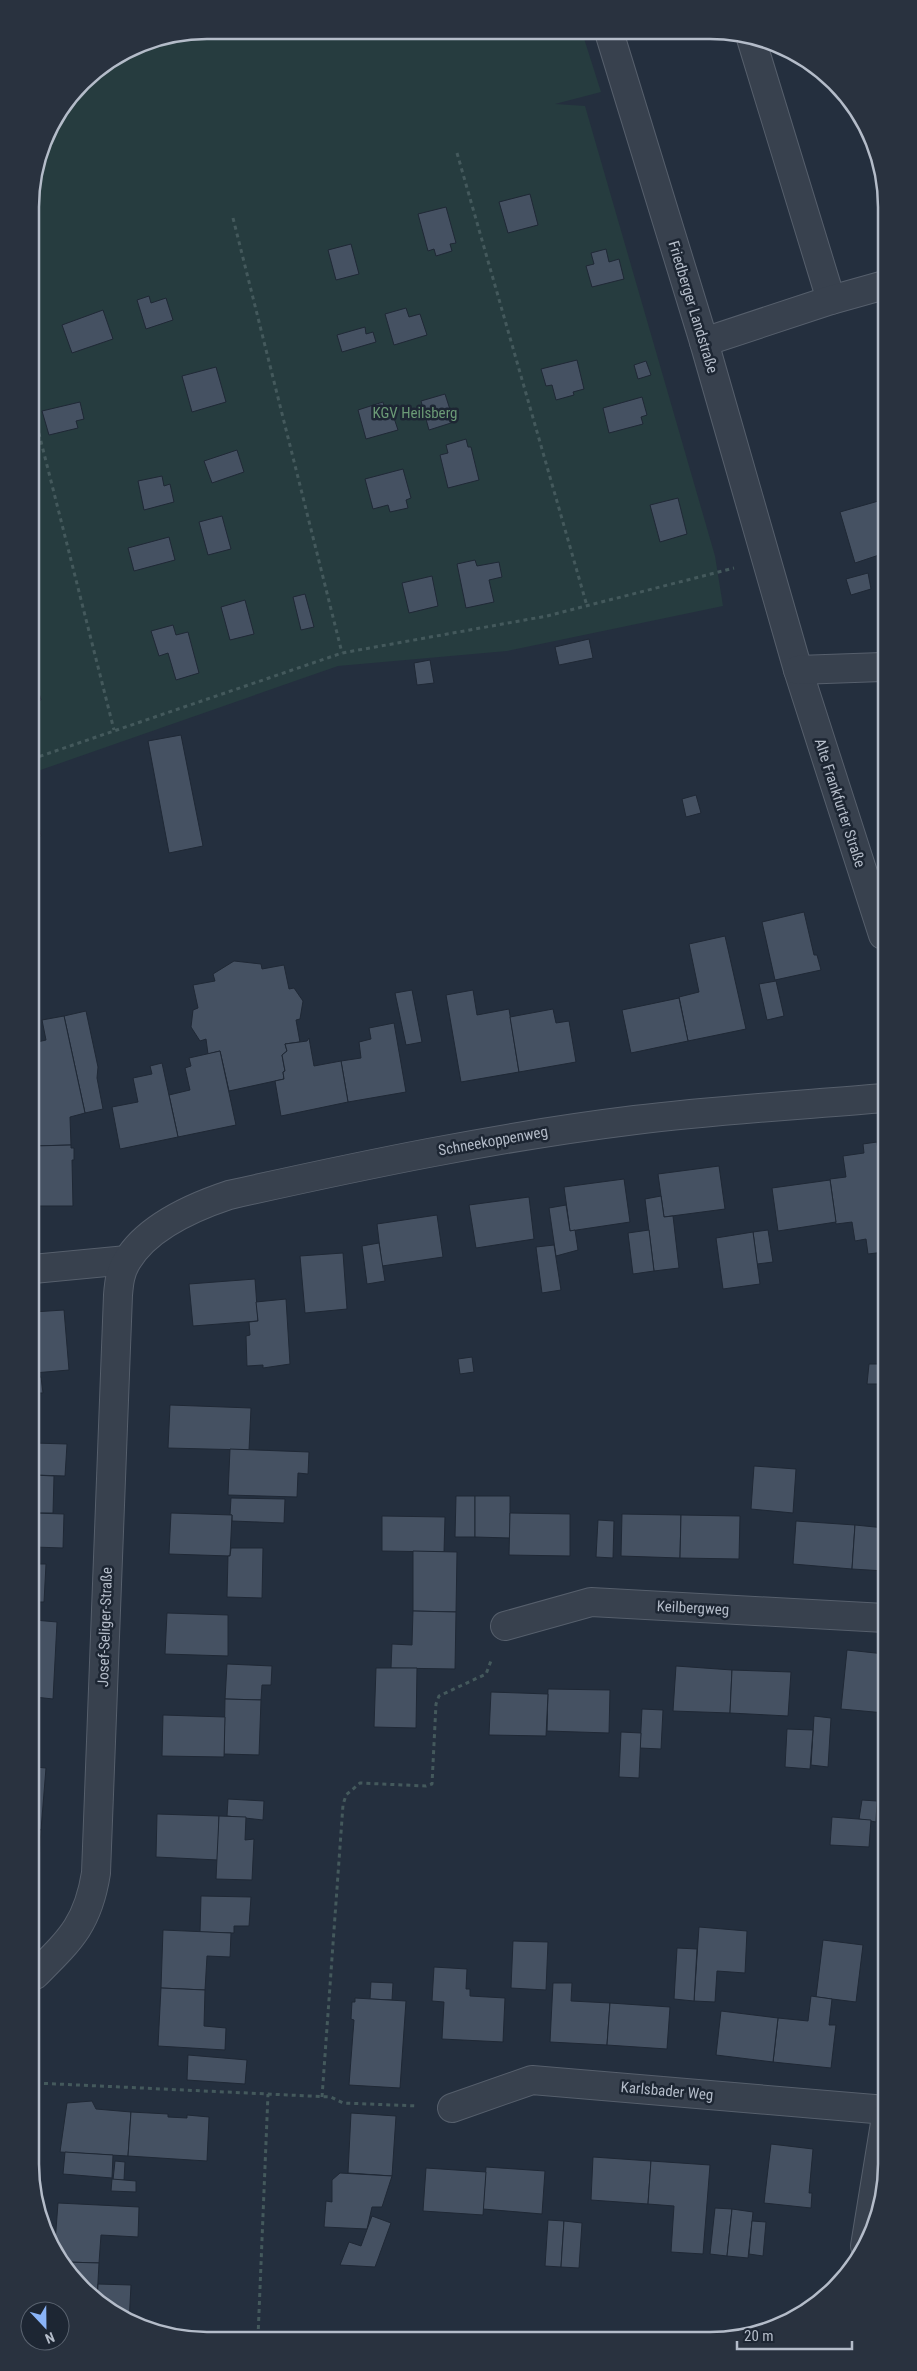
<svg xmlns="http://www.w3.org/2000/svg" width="917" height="2371" viewBox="0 0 917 2371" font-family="'Roboto Condensed',sans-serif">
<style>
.green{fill:#263c3f}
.building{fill:#455162;stroke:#1f2835}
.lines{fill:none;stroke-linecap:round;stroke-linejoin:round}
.minor-casing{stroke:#565f6c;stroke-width:30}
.path{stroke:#44595c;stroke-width:3;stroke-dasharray:4 4;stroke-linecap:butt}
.minor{stroke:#38414e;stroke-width:28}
.labels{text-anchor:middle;stroke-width:5;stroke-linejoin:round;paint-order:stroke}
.street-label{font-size:15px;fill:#b4bcc9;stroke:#1d2633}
.park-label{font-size:15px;fill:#6b9a76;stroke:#1d2633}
.rim{fill:none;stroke:#b4bcc9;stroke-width:2.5}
</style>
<rect width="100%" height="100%" fill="#242f3e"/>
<path class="green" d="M207,30L582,32L601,92L555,104L585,106L715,556L723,606L507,651L338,666L32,773L30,195L48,128L90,74L139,43Z"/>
<g class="building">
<path d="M530,194L538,225L508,233L499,202Z"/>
<path d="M446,207L456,243L450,244L452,251L436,256L434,249L428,251L418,214Z"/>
<path d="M351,244L359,274L336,280L328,250Z"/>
<path d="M606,249L609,262L619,259L624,279L592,287L586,266L594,264L591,253Z"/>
<path d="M149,296L151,303L166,298L173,320L146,329L137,300Z"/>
<path d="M406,308L409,317L420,314L427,335L394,345L385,314Z"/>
<path d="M103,310L113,339L72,353L62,325Z"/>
<path d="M365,327L366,334L373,332L376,342L342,352L337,335Z"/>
<path d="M577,360L584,389L573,392L574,395L556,400L552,385L546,386L541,369Z"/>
<path d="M646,361L651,375L638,379L634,365Z"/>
<path d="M216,367L226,402L192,412L182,376Z"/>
<path d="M445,394L454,422L429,430L421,401Z"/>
<path d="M642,397L647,415L641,417L643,424L609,433L603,408Z"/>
<path d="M80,402L84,419L76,421L78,428L49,435L42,411Z"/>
<path d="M383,402L387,417L393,415L398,430L366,439L358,410Z"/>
<path d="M466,439L468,447H471L479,480L448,488L440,455L448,453L446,445Z"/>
<path d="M237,450L244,472L212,483L204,461Z"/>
<path d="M403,469L411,498L406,500L408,508L390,512L388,505L373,509L365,479Z"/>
<path d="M162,476L164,486L170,484L174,502L144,510L138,481Z"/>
<path d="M678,498L687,534L660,542L650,505Z"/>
<path d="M882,500V554L855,563L840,512Z"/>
<path d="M222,516L231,549L208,555L199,522Z"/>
<path d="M169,537L175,560L134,571L128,548Z"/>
<path d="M475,560L477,566L499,562L502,577L489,580L494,602L466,608L457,564Z"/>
<path d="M868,573L871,589L851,595L846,579Z"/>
<path d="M432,576L438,606L409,613L402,583Z"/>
<path d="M305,594L314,627L301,630L293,597Z"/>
<path d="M245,600L254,634L230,640L221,607Z"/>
<path d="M173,625L176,635L188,632L199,673L176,680L168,653L159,656L151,631Z"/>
<path d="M589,639L593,658L559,665L555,647Z"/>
<path d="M430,660L434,683L417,685L414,663Z"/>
<path d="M34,676L41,700L32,702V677Z"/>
<path d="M32,707L37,725L32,727Z"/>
<path d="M181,735L203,846L169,853L148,741Z"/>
<path d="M696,795L701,813L686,817L682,799Z"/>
<path d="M32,796L41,836L32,839Z"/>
<path d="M804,912L814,955H817L821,970L775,980L762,922Z"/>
<path d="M725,936L746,1029L688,1041L679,997L699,992L689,944Z"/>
<path d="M234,961L261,964L262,969L284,965L289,989L294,988L303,1001L300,1019L296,1020L300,1042L285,1044L287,1051L282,1055L285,1071L283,1072L284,1079L229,1091L220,1051L208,1054L206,1039L200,1041L191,1027L193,1010L198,1008L193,985L215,981L213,974Z"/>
<path d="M776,981L784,1016L767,1020L759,984Z"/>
<path d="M412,990L422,1042L406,1045L395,993Z"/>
<path d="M473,990L477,1015L509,1009L519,1072L461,1082L446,995Z"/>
<path d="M679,998L688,1041L631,1053L622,1010Z"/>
<path d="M553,1009L556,1023L569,1021L576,1062L519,1072L510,1017Z"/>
<path d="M86,1011L98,1067L97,1078L103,1109L85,1113L64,1016Z"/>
<path d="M64,1016L85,1113L70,1117L71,1145L33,1146V1043L46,1040L42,1020Z"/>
<path d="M394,1023L406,1092L348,1102L341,1061L361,1058L359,1042L371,1039L369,1028Z"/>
<path d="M309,1038L314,1066L341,1061L348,1102L281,1116L275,1081L284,1079L283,1072L285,1071L282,1055L287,1051L285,1044L307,1041Z"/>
<path d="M220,1051L236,1125L178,1137L169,1095L190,1090L185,1068L191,1066L189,1058Z"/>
<path d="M162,1063L178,1137L120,1149L112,1107L138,1102L133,1078L152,1074L150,1066Z"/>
<path d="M877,1142L878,1151L884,1150V1252L868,1254L866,1239L855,1241L852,1222L836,1224L830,1179L846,1177L843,1156L864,1153L863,1144Z"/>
<path d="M71,1145V1148H74V1160H72L73,1206H33V1146Z"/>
<path d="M719,1166L725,1209L664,1217L658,1174Z"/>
<path d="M624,1179L630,1222L570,1231L564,1187Z"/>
<path d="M830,1180L836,1222L778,1231L772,1188Z"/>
<path d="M661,1196L664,1217L673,1216L679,1268L654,1271L645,1199Z"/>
<path d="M529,1197L534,1239L476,1248L469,1205Z"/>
<path d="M566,1205L570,1231L575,1230L578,1250L556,1256L549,1208Z"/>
<path d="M437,1215L443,1257L382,1266L377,1224Z"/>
<path d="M649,1230L654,1271L633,1274L628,1233Z"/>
<path d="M768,1230L773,1262L757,1264L753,1232Z"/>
<path d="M753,1232L760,1284L723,1289L716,1238Z"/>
<path d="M379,1243L385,1281L367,1284L362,1246Z"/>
<path d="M554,1245L561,1290L542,1293L536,1247Z"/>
<path d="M343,1253L347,1309L305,1313L300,1256Z"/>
<path d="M255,1279L258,1321L193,1326L189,1284Z"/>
<path d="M286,1299L290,1364L263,1368V1365L247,1366L246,1336L250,1335L249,1322L258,1321L256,1302Z"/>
<path d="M64,1310L69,1370L34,1373L33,1312Z"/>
<path d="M472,1357L474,1372L460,1374L458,1359Z"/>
<path d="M869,1364H884V1384H867Z"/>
<path d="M34,1377H41L43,1393H34Z"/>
<path d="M170,1405L251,1408L249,1450L168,1448Z"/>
<path d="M34,1443L67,1444L65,1476L34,1475Z"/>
<path d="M230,1449L309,1452L308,1474L298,1473L297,1497L228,1495Z"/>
<path d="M754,1466L796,1469L793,1513L751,1509Z"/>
<path d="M34,1475L54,1476L53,1513H34Z"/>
<path d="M456,1496H475V1537H455Z"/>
<path d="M475,1496H510V1538L475,1537Z"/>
<path d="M231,1498L285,1499L284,1523L232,1521V1515H230Z"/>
<path d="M34,1513L64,1514L63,1548L34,1547Z"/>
<path d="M171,1513L232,1515L230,1556L169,1554Z"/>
<path d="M510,1513L570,1514V1556L509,1555Z"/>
<path d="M622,1514L681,1515L680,1558L621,1556Z"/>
<path d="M681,1515L740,1516L739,1559L680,1558Z"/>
<path d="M382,1516L445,1517L444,1552L382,1551Z"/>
<path d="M598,1520L614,1521L613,1558L596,1557Z"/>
<path d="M796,1521L855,1525L852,1569L793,1564Z"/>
<path d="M855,1525L885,1528V1571L852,1569Z"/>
<path d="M231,1548H263L262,1598L227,1597L228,1556H230Z"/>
<path d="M413,1551L457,1552L456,1612L413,1611Z"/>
<path d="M34,1564H46L44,1602H34Z"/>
<path d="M413,1611L456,1612L455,1669L391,1668L392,1644L412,1645Z"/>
<path d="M167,1613L228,1615V1656L165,1654Z"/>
<path d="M34,1620L57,1622L53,1699L35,1697Z"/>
<path d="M847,1650L885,1654V1713L841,1709Z"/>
<path d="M227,1664L272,1666L271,1685H262L261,1700L225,1699Z"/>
<path d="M676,1666L732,1670L730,1713L673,1711Z"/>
<path d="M376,1668H417L416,1728L374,1727Z"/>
<path d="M732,1670L791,1672L788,1716L730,1713Z"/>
<path d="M548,1689L610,1690L609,1733L547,1731Z"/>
<path d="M491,1692L548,1694L546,1736L489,1735Z"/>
<path d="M225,1699L261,1700L259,1755L224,1754Z"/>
<path d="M642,1709L663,1710L661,1749L640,1748Z"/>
<path d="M163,1715L225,1717L224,1757L162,1756Z"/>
<path d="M814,1716L831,1718L828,1767L811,1765Z"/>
<path d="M787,1729L813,1730L810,1769L785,1767Z"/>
<path d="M621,1732L641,1733L639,1778L619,1777Z"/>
<path d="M35,1750L39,1751L38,1767H35Z"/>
<path d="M35,1767L46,1768L41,1830L35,1829Z"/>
<path d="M228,1799L264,1801L263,1820L227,1816Z"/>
<path d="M862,1800L877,1801L876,1822L859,1819Z"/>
<path d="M157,1814L219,1816L218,1860L156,1857Z"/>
<path d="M219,1816L246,1817L245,1840L254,1839L252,1880L216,1879Z"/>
<path d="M832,1817L871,1820L869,1847L830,1845Z"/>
<path d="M35,1829L41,1830L37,1890H35Z"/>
<path d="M201,1896L251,1897L249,1926H234V1933L200,1932Z"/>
<path d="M699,1927L747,1931L745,1973L717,1971L715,2002L694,2001Z"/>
<path d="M163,1930L231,1933L230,1957L207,1956L205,1990L161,1988Z"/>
<path d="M823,1940L863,1945L856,2002L816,1997Z"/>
<path d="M513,1941L548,1942L546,1990L511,1988Z"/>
<path d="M677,1948L697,1949L694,2001L674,1999Z"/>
<path d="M434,1967L467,1969L466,1989H470V1996L505,1998L503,2042L442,2039L444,2002L432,2001Z"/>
<path d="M371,1982L393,1983L392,2000L370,1999Z"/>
<path d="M553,1983H572L571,2001L610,2003L607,2045L550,2042Z"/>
<path d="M161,1988L205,1990L204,2026L226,2028L225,2050L158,2046Z"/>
<path d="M811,1996L832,1999L829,2025H836L831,2068L773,2062L778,2018L808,2021Z"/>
<path d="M355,1998L406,2001L400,2088L349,2085L354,2020L351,2019L352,2002H355Z"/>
<path d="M610,2003L670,2007L667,2049L607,2045Z"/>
<path d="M721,2011L778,2018L773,2062L716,2055Z"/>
<path d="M188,2055L247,2060L245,2084L187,2080Z"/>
<path d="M92,2101L96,2109L131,2112L128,2156L60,2152L67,2103Z"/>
<path d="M131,2112L168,2114V2117L187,2118V2115L209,2117L207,2161L128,2156Z"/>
<path d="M351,2113L396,2116L392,2176L348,2173Z"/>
<path d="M771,2144L813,2149L809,2193H812L811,2208L764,2203Z"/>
<path d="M65,2152L113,2155L112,2178L63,2174Z"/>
<path d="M593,2157L651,2161L648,2204L591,2200Z"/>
<path d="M115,2161L125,2162L124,2180H113Z"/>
<path d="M651,2161L710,2165L703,2254L671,2252L674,2206L648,2204Z"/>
<path d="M486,2167L545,2171L542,2214L483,2209Z"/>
<path d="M426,2168L486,2172L483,2215L423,2211Z"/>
<path d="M340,2173L392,2176L382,2207H372L367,2229L324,2227L326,2201L332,2202V2180Z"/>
<path d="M112,2179L136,2181V2192L111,2191Z"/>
<path d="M58,2203L139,2207L138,2237L101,2235L99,2263L66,2262L55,2243Z"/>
<path d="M715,2208L732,2209L727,2256L710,2254Z"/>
<path d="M732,2209L753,2212L748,2258L727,2256Z"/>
<path d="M372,2216L391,2223L375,2267L340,2265L349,2242L361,2246Z"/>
<path d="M548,2220L564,2221L561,2267L545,2266Z"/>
<path d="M564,2221L582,2223L579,2268L561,2267Z"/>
<path d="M752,2221L766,2222L763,2256L749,2254Z"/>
<path d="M66,2262L99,2263L97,2300L82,2289Z"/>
<path d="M98,2284L131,2285L129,2323L97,2300Z"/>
</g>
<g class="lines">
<defs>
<g id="minor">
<path d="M609,32L704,342L798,670L883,935"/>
<path d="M750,35L831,300"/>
<path d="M704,342L831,300L881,286"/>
<path d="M798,670L882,667"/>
<path d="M33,1269L127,1260"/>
<path d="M505,1626L591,1602L885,1618"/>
<path d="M35,1975C70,1940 88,1924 96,1873L118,1295C119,1283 120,1272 127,1261C147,1227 193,1207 229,1195C363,1165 497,1137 635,1120C717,1110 801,1105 884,1098"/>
<path d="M452,2108L532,2080L886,2110"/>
<path d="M865,2246L886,2117"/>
</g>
</defs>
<use href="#minor" class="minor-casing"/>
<g class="path">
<path d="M457,153L587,606"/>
<path d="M233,218L342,653"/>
<path d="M31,402L114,730"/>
<path d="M32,759L342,653L547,616L734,568"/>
<path d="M36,2083L331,2097L343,2103L418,2106"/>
<path d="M322,2097L343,1805L346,1795L360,1783L426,1786L432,1784L436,1704L439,1696L486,1674L492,1658"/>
<path d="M258,2337L268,2094"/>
</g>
<use href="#minor" class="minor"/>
</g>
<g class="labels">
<g class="street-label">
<text transform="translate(693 307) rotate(73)" y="5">Friedberger Landstraße</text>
<text transform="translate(840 803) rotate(72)" y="5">Alte Frankfurter Straße</text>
<text transform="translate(493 1141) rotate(-10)" y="5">Schneekoppenweg</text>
<text transform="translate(693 1608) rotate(3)" y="5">Keilbergweg</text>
<text transform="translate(105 1627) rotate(-88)" y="5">Josef-Seliger-Straße</text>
<text transform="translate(667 2091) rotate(5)" y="5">Karlsbader Weg</text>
</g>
<g class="park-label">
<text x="415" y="418">KGV Heilsberg</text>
</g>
</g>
<path d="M0 0H917V2371H0ZM207 39H710A168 168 0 0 1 878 207V2164A168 168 0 0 1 710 2332H207A168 168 0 0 1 39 2164V207A168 168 0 0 1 207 39Z" fill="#29323f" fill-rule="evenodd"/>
<path class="rim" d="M207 39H710A168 168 0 0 1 878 207V2164A168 168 0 0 1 710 2332H207A168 168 0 0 1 39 2164V207A168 168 0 0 1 207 39Z"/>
<g transform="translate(45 2326) rotate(158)"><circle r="24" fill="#1d2633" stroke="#59626f"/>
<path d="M0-4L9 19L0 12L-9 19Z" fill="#8ab4f8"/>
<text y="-8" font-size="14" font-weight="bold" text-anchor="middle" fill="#b4bcc9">N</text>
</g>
<path d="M737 2341v8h115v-8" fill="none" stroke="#b4bcc9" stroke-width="2.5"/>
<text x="744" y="2341" font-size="15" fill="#b4bcc9" stroke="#1d2633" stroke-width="4" paint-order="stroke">20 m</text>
</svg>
